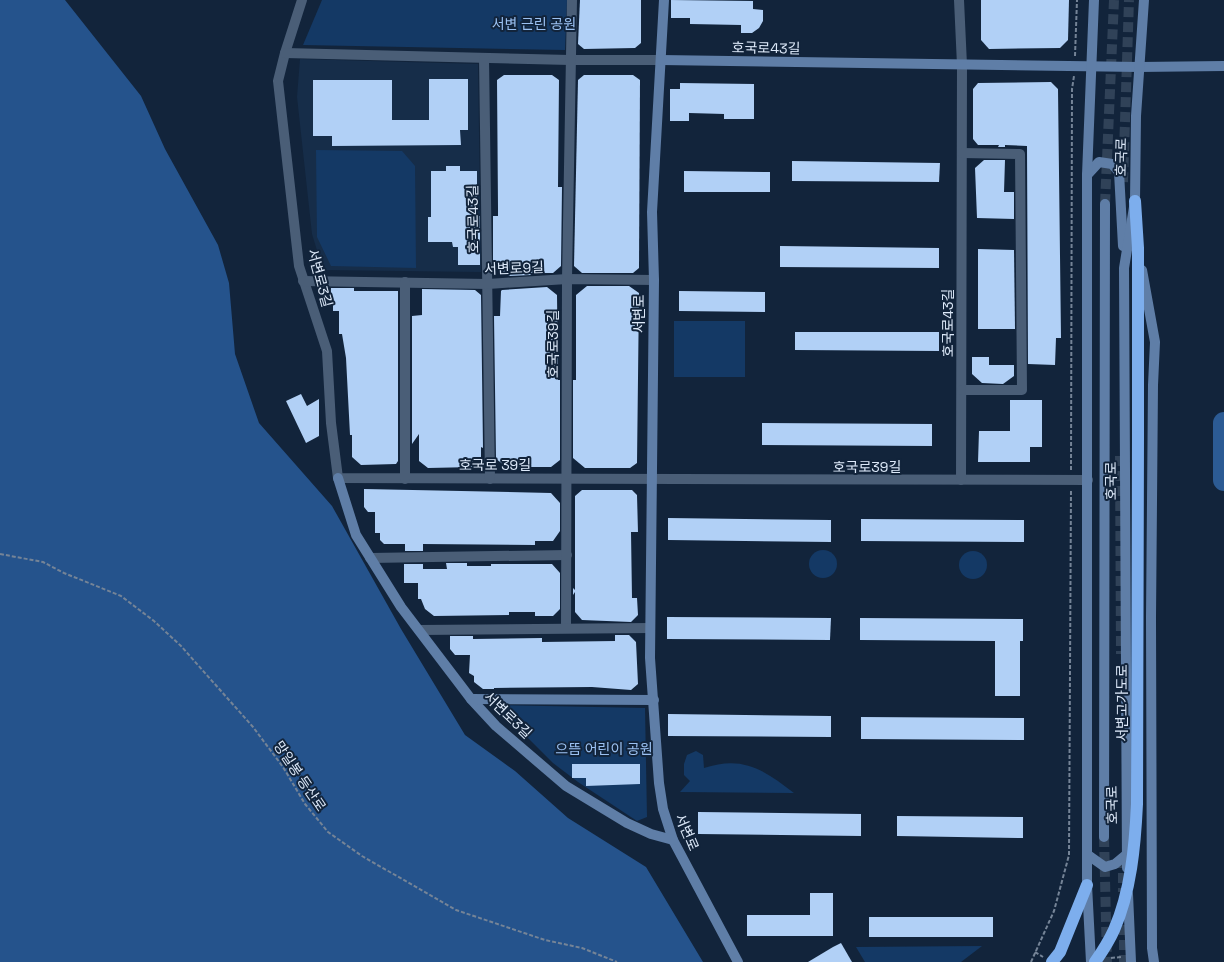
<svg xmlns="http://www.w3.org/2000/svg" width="1224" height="962" viewBox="0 0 1224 962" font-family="'Space Grotesk','Noto Sans KR',sans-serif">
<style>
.built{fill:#162d49}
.green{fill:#143965}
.forest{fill:#25538c}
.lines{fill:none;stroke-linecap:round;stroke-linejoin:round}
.river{stroke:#2c5b94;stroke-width:22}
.building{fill:#b1d0f6}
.secondary-tunnel{stroke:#304258;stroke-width:10;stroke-dasharray:10 5;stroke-linecap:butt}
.path{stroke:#758497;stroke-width:2;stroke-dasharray:4 2;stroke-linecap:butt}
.street{stroke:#4a5e77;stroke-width:10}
.secondary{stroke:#5f7ea7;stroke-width:10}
.highway{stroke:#7daeed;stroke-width:12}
.highway-bridge{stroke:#7daeed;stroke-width:12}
.labels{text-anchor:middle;stroke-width:4;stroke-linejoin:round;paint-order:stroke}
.park-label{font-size:14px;fill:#9bc1f2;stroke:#12243b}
.street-label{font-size:14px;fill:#dde9f9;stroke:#12243b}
</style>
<rect width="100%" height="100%" fill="#12243b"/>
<path class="built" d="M300,59L478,64L481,272L323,270L312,234L297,97Z"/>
<g class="green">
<path d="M322,0H567L565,50L303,45Z"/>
<path d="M316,150L402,151L415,166L416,268L331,266L317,237Z"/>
<rect x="674" y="321" width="71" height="56"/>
<circle cx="823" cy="564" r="14"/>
<circle cx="973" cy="565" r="14"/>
<path d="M495,705L645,708L647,817L637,821L578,782L553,763Z"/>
<path d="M696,751L703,755L704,768C743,755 764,770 794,793L680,792L690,781L684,775V764L687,755Z"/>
<path d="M982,946L961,962H865L856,947Z"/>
</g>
<path class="forest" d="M0,0H65L141,96L165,149L218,245L229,283L235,354L259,423L332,506L401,629L465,735L515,771L568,818L646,867L703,962H0Z"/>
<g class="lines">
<path class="river" d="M1224,423V480"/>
</g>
<g class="building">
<path d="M580,0H641V43L635,48L584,49L578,44Z"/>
<path d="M671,0L753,1V9L763,10V21L759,28L752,33H741V25L690,24V18H671Z"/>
<path d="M981,0H1069L1068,40L1060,48L989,49L981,40Z"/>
<path d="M504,75H552L559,80L558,187H562L561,266L553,273H529L531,275L507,276L493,264V216H498V209L497,80Z"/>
<path d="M584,75H633L640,80L639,268L633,273H582L574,266L578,80Z"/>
<path d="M429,79H468V130H460L461,145L332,146V136H313V80H392V120H429Z"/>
<path d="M1051,82L1058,89L1061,338H1056L1055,365L1028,364L1027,146L1005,145V147H998L999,145H978L973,139V89L978,83Z"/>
<path d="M680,83L754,84V119H724V114L689,113V121H670V89H680Z"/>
<path d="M984,160H1005L1004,192H1014V219L977,218L975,168Z"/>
<path d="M792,161L940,163L939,182L792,181Z"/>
<path d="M446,166H460V171H477V216H480V265H458V247H453L452,242H428V217H431V171H446Z"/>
<path d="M684,171L770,172V192H684Z"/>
<path d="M780,246L939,248V268L780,267Z"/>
<path d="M978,249L1014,250L1015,329H978Z"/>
<path d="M587,286H629L639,293L637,463L630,468H585L573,458V380H576V295Z"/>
<path d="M547,287L557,295L558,380H560V460L551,467H507L496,459L494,316H500L501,291L502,290Z"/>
<path d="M331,288H354V291H398V461L396,464L361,465L352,457V435H350L346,358L342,334H339V311H333V304H330Z"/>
<path d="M422,289L475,290L481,295L483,448L481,447V462L474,467L428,468L419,461V434L412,444V316L422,315Z"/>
<path d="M679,291L765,292V312L679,311Z"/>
<path d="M795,332H939V351L795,350Z"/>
<path d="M972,357H989V365H1014V376L1003,384L982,383L972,374Z"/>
<path d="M301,394L307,406L319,399V436L306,443L286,401Z"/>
<path d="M1010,400H1042V447H1030V462H978L979,431H1010Z"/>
<path d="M762,423L932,424V446L762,445Z"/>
<path d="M364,489L551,493L560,503V531L553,541H535V545L423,544V551H405V544H384L380,540V533H375V512H368L364,507Z"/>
<path d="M582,490H632L637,495L638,532H631L632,598H637L638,615L631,622L582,620L575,612V592L573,595V588L575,590V496Z"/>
<path d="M668,518L831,520V542L668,540Z"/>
<path d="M861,519L1024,520V542L861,541Z"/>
<path d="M446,563H467V566H491V564H552L560,573V609L553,616H535V612H509V615L434,616L425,609L421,599H418V583H404V564H423V569H447Z"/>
<path d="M667,617L831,618L830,640L667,639Z"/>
<path d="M860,618L1023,619V641H1020V696H995V641L860,640Z"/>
<path d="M615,635H629L636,642L638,684L631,690L592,687L494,688V689H483L474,682V676L469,673L470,655H455L450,649V636H473V639L542,638V642L615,641Z"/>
<path d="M668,714L831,716V737L668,736Z"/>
<path d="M861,717L1024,718V740L861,739Z"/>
<path d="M572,764H640V784L586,786V778H572Z"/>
<path d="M698,812L861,814V836L698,834Z"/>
<path d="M897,816L1023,817V838L897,836Z"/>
<path d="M810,893H833V936H747V915H810Z"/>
<rect x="869" y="917" width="124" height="20"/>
<path d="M841,943L852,962H808L833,947Z"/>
</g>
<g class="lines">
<g class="secondary-tunnel">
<path d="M1123,182L1129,0"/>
<path d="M1105,204L1114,0"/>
<path d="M1120,456L1121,654"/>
<path d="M1104,837L1107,962"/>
<path d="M1123,858V892"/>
<path d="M1124,910V962"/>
</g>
<g class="path">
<path d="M1075,56L1077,0"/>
<path d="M1071,470L1072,89L1074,76"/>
<path d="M0,554L43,562L64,573L121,596L154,621L181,646L253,727L283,767L305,804L328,832L362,856L456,910L545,940L582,948L617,962"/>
<path d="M1035,952L1043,957"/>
<path d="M1111,958L1121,957"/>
<path d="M1031,962L1054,911L1069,855L1071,490"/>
</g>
<g class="street">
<path d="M302,0L285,53L278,81L299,266L327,351L331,423L338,478L1088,480"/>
<path d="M959,0L962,65L961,480"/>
<path d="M285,53L570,60H661"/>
<path d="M484,58L490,479"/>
<path d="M303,281L488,284L567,279L654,280"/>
<path d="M962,390H1022L1020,154L962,153"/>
<path d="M405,479V282"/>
<path d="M370,558L567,555"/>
<path d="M566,628L567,279L572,0"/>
<path d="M419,630L650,628"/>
</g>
<g class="secondary">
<path d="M664,0L652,212L654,280L650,658L659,783L663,809L673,840L738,962"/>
<path d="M661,60L1139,67L1224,66"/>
<path d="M1087,175L1099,162L1112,164L1119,172L1123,246"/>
<path d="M1142,270L1155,342L1153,385L1151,618L1152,948L1154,962"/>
<path d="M338,478L356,535L401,607L471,699L496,726L566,786L627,823L651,834L673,840"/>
<path d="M471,699L654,700"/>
<path d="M1104,837L1105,204"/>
<path d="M1088,855L1105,867L1115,864L1127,854"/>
<path d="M1127,868L1124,268L1135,201L1136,116L1144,0"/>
<path d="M1128,894L1131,962"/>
<path d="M1091,962L1087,885V175L1094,0"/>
</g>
<g class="highway">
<path d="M1135,201L1138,248V437"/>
<path d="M1052,962L1060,952L1087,885"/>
</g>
<path class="highway-bridge" d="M1095,962C1102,952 1109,941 1114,930C1131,891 1135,846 1137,804L1138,437"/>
</g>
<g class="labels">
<g class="park-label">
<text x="534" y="29">서변 근린 공원</text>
<text x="604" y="754">으뜸 어린이 공원</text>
</g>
<g class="street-label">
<text transform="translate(766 48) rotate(1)" y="5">호국로43길</text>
<text transform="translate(1121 157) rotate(-89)" y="5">호국로</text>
<text transform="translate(473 219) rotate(-91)" y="5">호국로43길</text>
<text transform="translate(514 268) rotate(-2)" y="5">서변로9길</text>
<text transform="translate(320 278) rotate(75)" y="5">서변로3길</text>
<text transform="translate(639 314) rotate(-90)" y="5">서변로</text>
<text transform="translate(948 323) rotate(-90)" y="5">호국로43길</text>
<text transform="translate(553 344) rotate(-90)" y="5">호국로39길</text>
<text x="495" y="470">호국로 39길</text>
<text x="867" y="472">호국로39길</text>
<text transform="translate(1111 481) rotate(-90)" y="5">호국로</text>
<text transform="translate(1122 703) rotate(-90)" y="5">서변고가도로</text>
<text transform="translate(508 715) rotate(44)" y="5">서변로3길</text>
<text transform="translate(300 776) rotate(56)" y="5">망일봉 등산로</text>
<text transform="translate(1112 805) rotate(-91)" y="5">호국로</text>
<text transform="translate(687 832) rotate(67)" y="5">서변로</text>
</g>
</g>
</svg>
